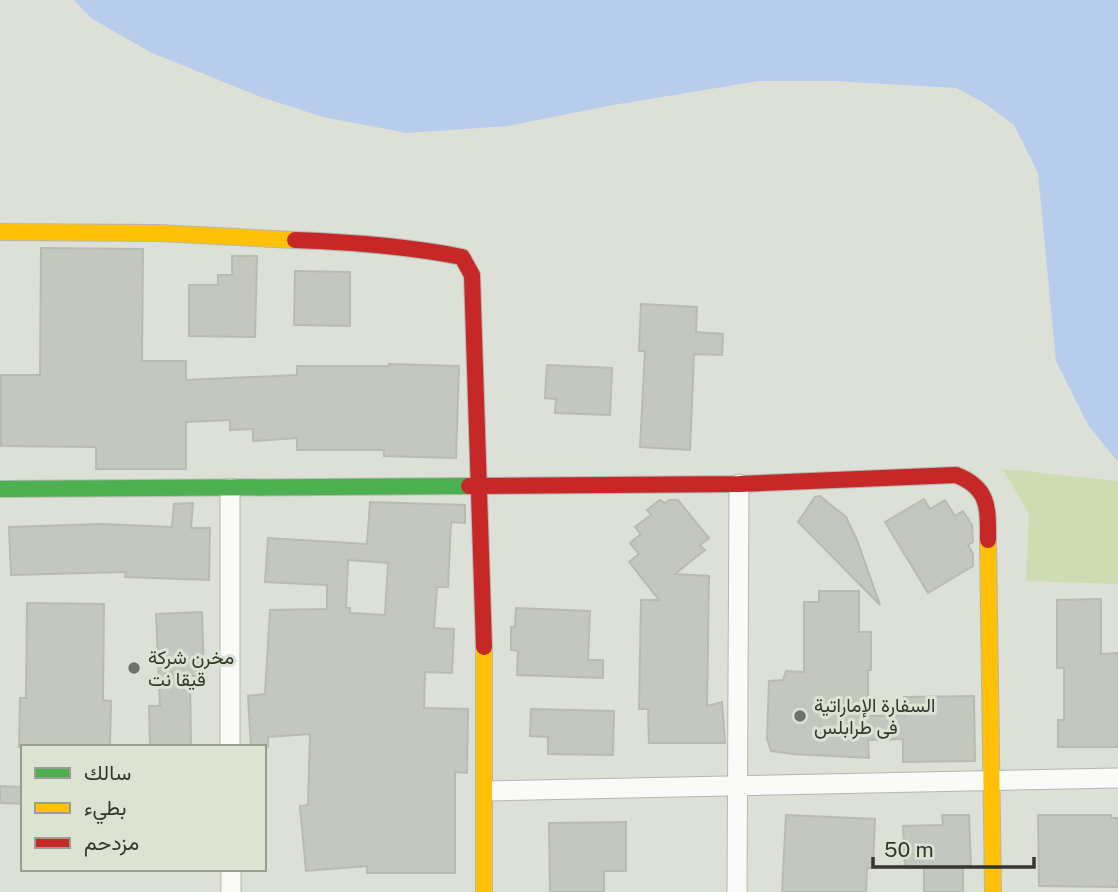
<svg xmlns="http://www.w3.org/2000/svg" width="1118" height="892" viewBox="0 0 1118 892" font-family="'Public Sans',Vazirmatn,sans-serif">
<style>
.green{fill:#cedcb2}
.water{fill:#b8cceb}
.building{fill:#c4c7bf;stroke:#b8bbb4;stroke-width:2;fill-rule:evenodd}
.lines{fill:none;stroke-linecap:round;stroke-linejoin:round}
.street-casing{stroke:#b4b7b0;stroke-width:21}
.fast-casing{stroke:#b4b7b0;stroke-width:18}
.slow-casing{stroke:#b4b7b0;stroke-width:18}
.jam-casing{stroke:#b4b7b0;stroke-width:18}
.street{stroke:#fafaf9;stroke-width:19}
.fast{stroke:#4caf50;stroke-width:16}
.slow{stroke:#ffc107;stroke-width:16}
.jam{stroke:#c62828;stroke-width:16}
.poi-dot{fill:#6f726a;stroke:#dde3d3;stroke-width:2.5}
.labels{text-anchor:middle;stroke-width:6;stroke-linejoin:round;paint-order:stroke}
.poi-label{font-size:19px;fill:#343630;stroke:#dde3d3;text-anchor:start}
</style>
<rect width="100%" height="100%" fill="#dce0d6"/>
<path class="green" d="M1003,469L1118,481V584L1026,581L1029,514Z"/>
<path class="water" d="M74,0H1118V462L1088,425L1056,361L1038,173L1014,125L983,102L956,88L835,81H759L613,105L508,126L407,133L323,117L261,97L150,52L91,18Z"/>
<g class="building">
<path d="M41,248L143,249L142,361H186V380L297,375V366H389V364L459,366L456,458L384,456V450H297V438L253,441V429L230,430V420L186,422V469H96V447L1,446V375H40Z"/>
<path d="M232,256H257L255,337L189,336V285H218V275H232Z"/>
<path d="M295,271L350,272V326L294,325Z"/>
<path d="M641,304L697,307L696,332L723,334L722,355L694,354L690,450L640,447L645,351H639Z"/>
<path d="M547,365L612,368L610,415L555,413L556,399L545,398Z"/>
<path d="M820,496L846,517L857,540L880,605L798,522L815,497Z"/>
<path d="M924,499L930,509L945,500L955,516L963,511L972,525L973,542L968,545L973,554V566L928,593L885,522Z"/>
<path d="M660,500L665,503L669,500H678L709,538L700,545L705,550L675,574L709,576L707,706L722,702L725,743H649L648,709H639L641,600H659L629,562L639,554L630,543L641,534L635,527L651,515L647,510Z"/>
<path d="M370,502L465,505V523L451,522L448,587H437L434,628L454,629L452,673L425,672L424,708L468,709L467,773L455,772V873H367V866L306,871L300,806L308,805L310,734L268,737V747H251L248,696L265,694L270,610L327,609V585L265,582L268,538L367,544ZM348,560L388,563L385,615L350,613V608H346Z"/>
<path d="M193,503L191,528H210L209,580L125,577L126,572L11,575L9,527L102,524L172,527L174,504Z"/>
<path d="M819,591H859V632H871V670H868V716L905,715L904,697L974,696L975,761L903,762V739L868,740L869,758L793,754L771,751L767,739L769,681L783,680L786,671L804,672V602H819Z"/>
<path d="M1101,599V654L1118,653V747H1058V720H1064V668H1057V600Z"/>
<path d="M27,603L104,604L103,700L111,701L110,747H19L20,698H26Z"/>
<path d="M516,608L590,611L588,660H603V678L517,675L518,651L511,650V627H515Z"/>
<path d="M202,612L204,676H190L191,747H150L149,706H160L156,614Z"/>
<path d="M531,709L614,711L613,755L548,754V737L530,736Z"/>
<path d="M0,786L23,787V804L0,803Z"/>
<path d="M786,815L875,819L873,868H867L866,892H782Z"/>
<path d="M942,815H969L971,866H963V892H924V868H905L903,826L943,825Z"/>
<path d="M1038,815H1111V818H1118V887L1039,886Z"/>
<path d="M626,822V871H604V892H550L549,823Z"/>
</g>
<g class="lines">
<defs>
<g id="street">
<path d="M230,747V488"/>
<path d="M486,791L1118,778"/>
<path d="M231,869V892"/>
<path d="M737,892L739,484"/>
</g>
<path id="fast" d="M0,489L469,486"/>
<g id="slow">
<path d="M0,232L158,233L295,240"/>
<path d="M988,540L993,892"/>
<path d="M484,647V892"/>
</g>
<g id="jam">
<path d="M295,240C352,242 407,246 462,257L472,275L484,647"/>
<path d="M469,486L739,484L956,475C990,488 988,509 988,540"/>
</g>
</defs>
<use href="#street" class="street-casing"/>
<use href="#fast" class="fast-casing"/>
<use href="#slow" class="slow-casing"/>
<use href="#jam" class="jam-casing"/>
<use href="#street" class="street"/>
<use href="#fast" class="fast"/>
<use href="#slow" class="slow"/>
<use href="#jam" class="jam"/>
</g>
<g class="poi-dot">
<circle cx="134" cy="668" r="7"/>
<circle cx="800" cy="716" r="7"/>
</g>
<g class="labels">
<g class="poi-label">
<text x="148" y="664">مخرن شركة<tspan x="148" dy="22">قيقا نت</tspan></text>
<text x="814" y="712">السفارة الإماراتية<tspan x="814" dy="22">فى طرابلس</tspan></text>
</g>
</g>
<rect x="21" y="745" width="245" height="126" fill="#dde3d3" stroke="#999e92" stroke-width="2"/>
<rect x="35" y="768" width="35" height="10" fill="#4caf50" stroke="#999e92" stroke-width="2"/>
<text x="84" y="780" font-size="21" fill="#343630">سالك</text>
<rect x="35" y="803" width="35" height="10" fill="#ffc107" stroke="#999e92" stroke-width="2"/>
<text x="84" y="815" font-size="21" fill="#343630">بطيء</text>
<rect x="35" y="838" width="35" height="10" fill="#c62828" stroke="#999e92" stroke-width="2"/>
<text x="84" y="850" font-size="21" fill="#343630">مزدحم</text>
<path d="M873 857v10h161v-10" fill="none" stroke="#343630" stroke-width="3.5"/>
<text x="884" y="857" font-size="21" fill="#343630" stroke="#dde3d3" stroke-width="5" paint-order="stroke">50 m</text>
</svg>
